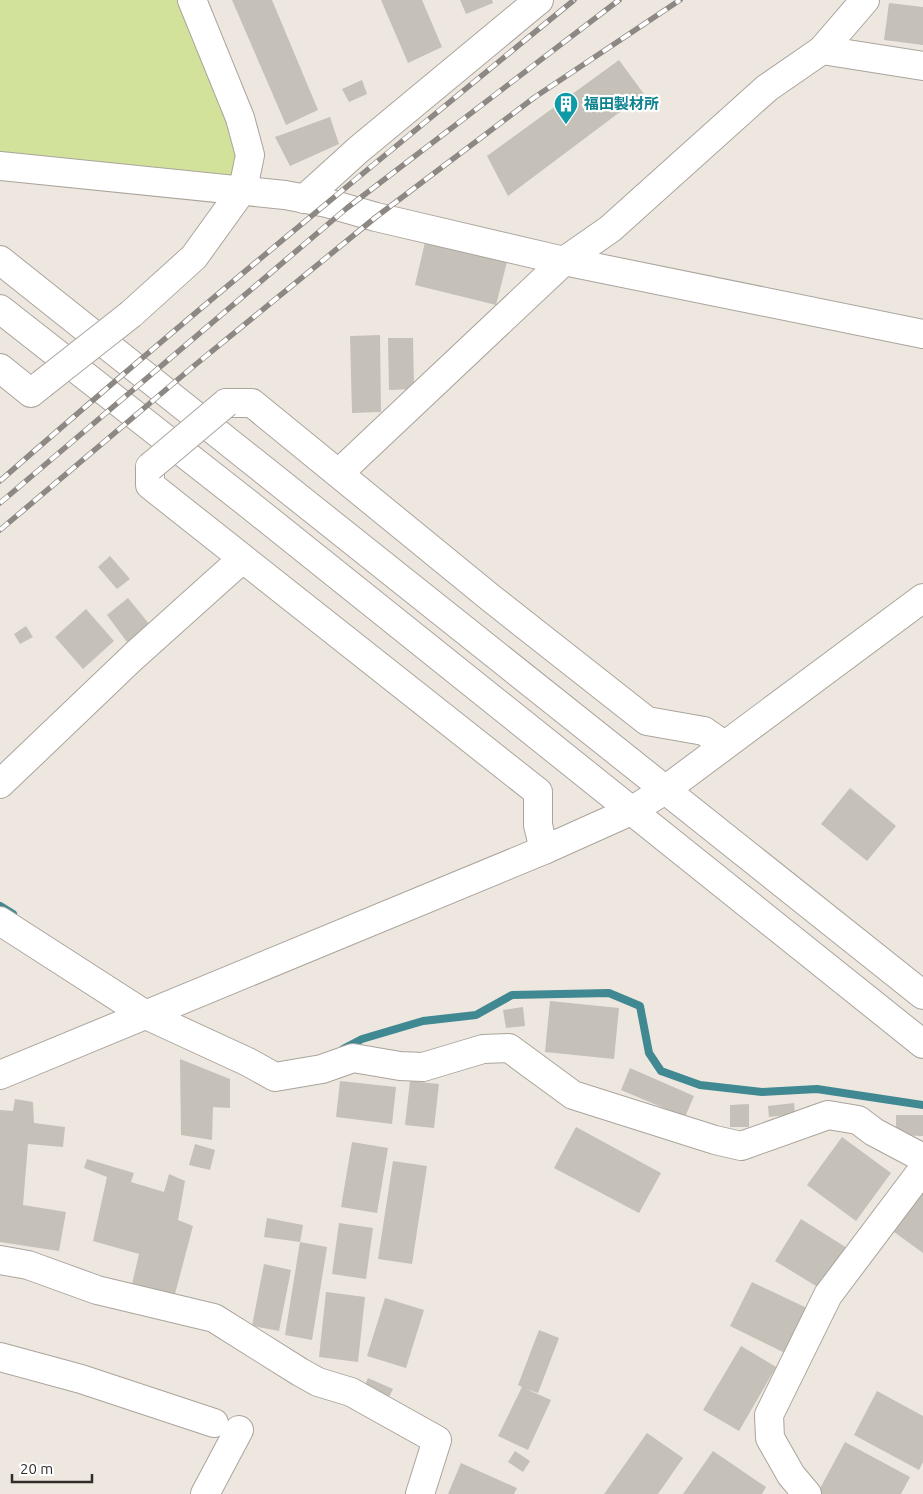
<svg xmlns="http://www.w3.org/2000/svg" width="923" height="1494" viewBox="0 0 923 1494" font-family="Ubuntu,'Noto Sans JP',sans-serif">
<style>
.green{fill:#d2e29a}
.lines{fill:none;stroke-linecap:round;stroke-linejoin:round}
.stream{stroke:#408992;stroke-width:8}
.building{fill:#c5c0b8}
.street-casing{stroke:#aaa49d;stroke-width:30}
.secondary-casing{stroke:#aaa49d;stroke-width:30}
.street{stroke:#fff;stroke-width:28}
.secondary{stroke:#fff;stroke-width:28}
.rail-casing{stroke:#8d8883;stroke-width:5.5}
.rail{stroke:#fff;stroke-width:4;stroke-dasharray:11;stroke-linecap:butt}
.street-bridge-casing{stroke:#aaa49d;stroke-width:30;stroke-linecap:butt}
.street-bridge{stroke:#fff;stroke-width:28}
.labels{text-anchor:middle;stroke-width:4.5;stroke-linejoin:round;paint-order:stroke}
.culture-label{font-size:15px;font-weight:bold;fill:#0d838f;stroke:#fff;text-anchor:start}
</style>
<rect width="100%" height="100%" fill="#eee7df"/>
<path class="green" d="M0,0H192L240,118L243,189L0,166Z"/>
<g class="lines">
<g class="stream">
<path d="M0,906L13,914"/>
<path d="M343,1049L362,1039L423,1021L476,1015L512,995L609,993L640,1006L649,1053L661,1071L700,1085L762,1092L817,1089L923,1105"/>
</g>
</g>
<g class="building">
<path d="M232,0H272L318,110L286,125Z"/>
<path d="M381,0H422L442,47L408,63Z"/>
<path d="M460,0H492L493,3L466,14Z"/>
<path d="M889,3L923,7V45L884,40Z"/>
<path d="M619,60L644,94L508,196L487,156Z"/>
<path d="M362,80L367,94L349,102L342,89Z"/>
<path d="M330,117L339,144L290,166L275,137Z"/>
<path d="M426,238L508,258L496,305L415,285Z"/>
<path d="M380,335L381,412L352,413L350,336Z"/>
<path d="M388,338H413L414,389L389,390Z"/>
<path d="M110,556L130,579L117,589L98,567Z"/>
<path d="M128,598L150,625L127,642L107,615Z"/>
<path d="M86,609L114,641L83,669L55,637Z"/>
<path d="M26,626L33,637L20,644L14,634Z"/>
<path d="M850,788L896,826L867,861L821,824Z"/>
<path d="M550,1001L619,1008L614,1059L545,1052Z"/>
<path d="M523,1007L525,1026L506,1028L503,1010Z"/>
<path d="M180,1059L230,1079V1108L213,1107L212,1140L181,1135Z"/>
<path d="M630,1068L694,1096L685,1117L621,1090Z"/>
<path d="M340,1081L396,1087L392,1124L336,1117Z"/>
<path d="M410,1081L439,1084L434,1128L405,1125Z"/>
<path d="M15,1099L33,1102L34,1123L65,1127L63,1147L28,1144L23,1205L66,1212L59,1251L0,1242V1110L13,1111Z"/>
<path d="M794,1103L795,1114L769,1117L768,1106Z"/>
<path d="M749,1104V1127H730V1105Z"/>
<path d="M896,1115H923V1136L896,1135Z"/>
<path d="M576,1127L661,1173L639,1213L554,1168Z"/>
<path d="M842,1137L891,1173L856,1221L807,1185Z"/>
<path d="M352,1142L388,1148L377,1213L341,1207Z"/>
<path d="M195,1144L215,1150L210,1170L189,1165Z"/>
<path d="M87,1159L134,1173L131,1182L164,1192L169,1174L185,1181L178,1220L193,1226L175,1294L132,1284L139,1254L93,1241L107,1177L84,1168Z"/>
<path d="M393,1161L427,1166L412,1264L378,1259Z"/>
<path d="M923,1184V1253L890,1229Z"/>
<path d="M267,1218L303,1225L300,1242L264,1237Z"/>
<path d="M801,1219L847,1248L821,1289L775,1261Z"/>
<path d="M339,1223L373,1228L366,1279L332,1274Z"/>
<path d="M300,1242L327,1247L312,1340L285,1335Z"/>
<path d="M264,1264L291,1270L279,1331L252,1326Z"/>
<path d="M752,1282L809,1309L787,1354L730,1326Z"/>
<path d="M326,1292L365,1297L358,1362L319,1357Z"/>
<path d="M385,1298L424,1310L406,1368L367,1356Z"/>
<path d="M539,1330L559,1338L538,1393L526,1389L551,1400L528,1450L498,1436L522,1387L518,1385Z"/>
<path d="M741,1346L776,1367L739,1431L703,1410Z"/>
<path d="M368,1378L393,1389L387,1401L363,1390Z"/>
<path d="M877,1391L923,1416V1462L919,1470L854,1435Z"/>
<path d="M647,1433L683,1458L658,1494H604Z"/>
<path d="M845,1442L910,1477L901,1494H817Z"/>
<path d="M515,1451L530,1461L523,1472L508,1462Z"/>
<path d="M713,1451L766,1487L762,1494H683Z"/>
<path d="M461,1463L517,1488L514,1494H448Z"/>
</g>
<g class="lines">
<defs>
<g id="street">
<path d="M822,50L923,66"/>
<path d="M0,166L285,195L327,203L376,217L564,261L923,334"/>
<path d="M304,199L358,150L539,0"/>
<path d="M131,314L194,257L243,189L250,155L240,118L192,0"/>
<path d="M0,368L31,393L42,384"/>
<path d="M226,403H252L492,599L647,721L704,731L724,745"/>
<path d="M150,467V485L538,792V825L544,850"/>
<path d="M339,473L564,261L610,229L767,88L822,50L865,0"/>
<path d="M0,784L134,656L242,559"/>
<path d="M0,921L146,1015L248,1062L275,1077L322,1069L353,1058L400,1066L423,1067L483,1049L509,1048L573,1095L715,1140L741,1146L828,1115L858,1120L874,1132L923,1158"/>
<path d="M0,1260L28,1265L97,1290L214,1318L300,1372L318,1382L351,1392L437,1440L420,1494"/>
<path d="M0,1357L81,1379L214,1423"/>
<path d="M205,1494L239,1430"/>
<path d="M807,1494L791,1475L770,1438L769,1415L828,1295L923,1169"/>
</g>
<g id="secondary">
<path d="M0,260L923,995"/>
<path d="M0,309L246,502L923,1044"/>
<path d="M0,1075L544,850L631,811L665,790L923,598"/>
</g>
</defs>
<use href="#street" class="street-casing"/>
<use href="#secondary" class="secondary-casing"/>
<use href="#street" class="street"/>
<use href="#secondary" class="secondary"/>
<defs>
<g id="rail">
<path d="M0,481C188,316 381,158 574,0"/>
<path d="M0,503L347,208L619,0"/>
<path d="M0,530L195,365L376,217L535,97L680,0"/>
</g>
</defs>
<use href="#rail" class="rail-casing"/>
<use href="#rail" class="rail"/>
<defs>
<g id="street-bridge">
<path d="M42,384L131,314"/>
<path d="M150,467L226,403"/>
</g>
</defs>
<use href="#street-bridge" class="street-bridge-casing"/>
<use href="#street-bridge" class="street-bridge"/>
</g>
<defs>
<symbol id="building-pin" viewBox="-11 -11 22 30"><path d="M0 17L-7.5 6A9.5 9.5 0 1 1 7.5 6Z" fill="#0f9aa8" stroke="#fff"/><path d="M-4-6H4V6H1V3H-1V6H-4ZM-2.5-4.3h1.7v1.8h-1.7ZM.8-4.3h1.7v1.8H.8ZM-2.5-1h1.7V.8h-1.7ZM.8-1h1.7V.8H.8Z" fill="#fff"/></symbol>
</defs>
<g fill-rule="evenodd">
<use href="#building-pin" x="552" y="90" width="28" height="38"/>
</g>
<g class="labels">
<g class="culture-label">
<text x="584" y="109">福田製材所</text>
</g>
</g>
<path d="M12 1474v8h80v-8" fill="none" stroke="#302d2b" stroke-width="2.5"/>
<text x="20" y="1474" font-size="15" fill="#302d2b" stroke="#ffffff" stroke-width="4" paint-order="stroke">20 m</text>
</svg>
